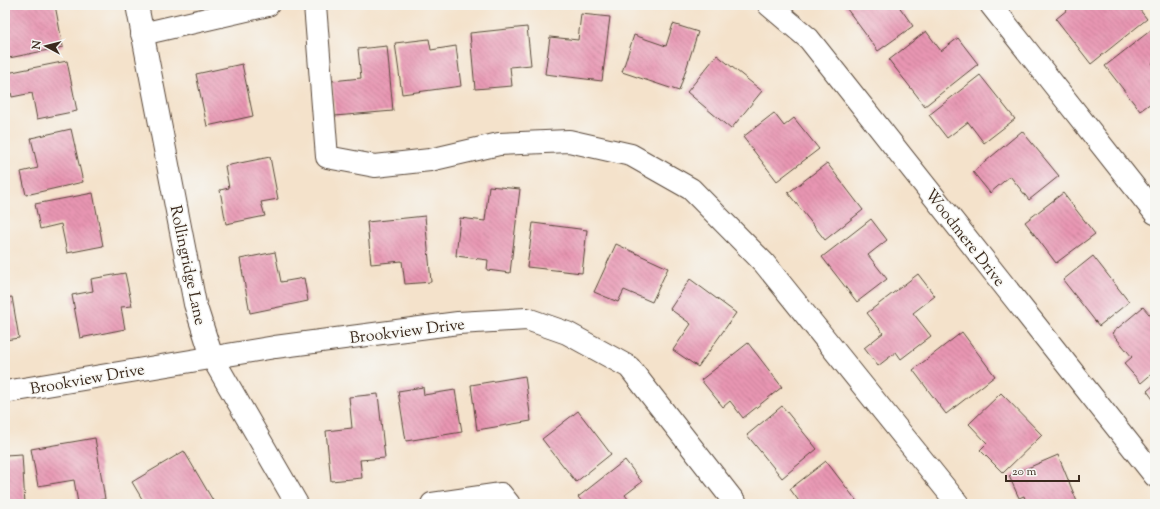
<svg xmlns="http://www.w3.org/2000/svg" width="1160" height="509" viewBox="0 0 1160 509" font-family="'Sorts Mill Goudy',serif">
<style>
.building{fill:url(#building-back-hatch)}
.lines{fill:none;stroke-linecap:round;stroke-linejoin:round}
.minor-casing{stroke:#574638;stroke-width:24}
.minor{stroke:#fff;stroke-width:22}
.labels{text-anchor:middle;stroke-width:3;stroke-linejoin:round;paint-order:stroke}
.street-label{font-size:16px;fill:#3b2a1e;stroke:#f6f6f2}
</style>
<defs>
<pattern id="building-back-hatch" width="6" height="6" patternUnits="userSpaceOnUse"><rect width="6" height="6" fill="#e895b2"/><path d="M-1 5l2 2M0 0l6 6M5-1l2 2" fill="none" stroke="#bd7a90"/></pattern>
</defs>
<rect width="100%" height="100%" fill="#f6f6f2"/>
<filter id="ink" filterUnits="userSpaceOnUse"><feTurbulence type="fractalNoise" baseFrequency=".025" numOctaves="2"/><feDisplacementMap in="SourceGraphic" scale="8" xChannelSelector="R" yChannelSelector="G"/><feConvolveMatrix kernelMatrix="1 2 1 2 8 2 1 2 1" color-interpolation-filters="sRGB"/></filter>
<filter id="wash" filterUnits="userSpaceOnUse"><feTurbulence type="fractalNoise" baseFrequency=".012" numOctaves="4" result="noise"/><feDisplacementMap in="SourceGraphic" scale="16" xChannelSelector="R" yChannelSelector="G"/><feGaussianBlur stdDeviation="0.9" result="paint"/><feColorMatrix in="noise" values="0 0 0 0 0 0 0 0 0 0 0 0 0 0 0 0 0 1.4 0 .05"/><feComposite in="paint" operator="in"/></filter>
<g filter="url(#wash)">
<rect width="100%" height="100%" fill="#f4e2cb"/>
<g id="blocks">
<g class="building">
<path d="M5,5H55L63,47L9,58L5,36Z"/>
<path d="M844,5H898L913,26L878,51Z"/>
<path d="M1073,5H1136L1147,19L1091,64L1056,19Z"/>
<path d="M581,14L610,17L602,81L545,74L550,37L578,40Z"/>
<path d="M673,24L698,32L679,91L622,72L634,35L666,46Z"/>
<path d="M527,27L531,65L510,67L512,86L475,89L470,33Z"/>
<path d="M1155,27V61L1152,63L1155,67V100L1140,111L1105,66Z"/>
<path d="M926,31L941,51L958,38L978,64L925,106L889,60Z"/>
<path d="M429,39L431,50L456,46L461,86L402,94L395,43Z"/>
<path d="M387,46L393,111L335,116L332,81L361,78L358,49Z"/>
<path d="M717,55L762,91L731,129L687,92Z"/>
<path d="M67,61L77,111L37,119L32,93L12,97L7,73Z"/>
<path d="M242,64L253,116L207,126L196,74Z"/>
<path d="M980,75L1015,119L984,143L968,122L947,138L929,115Z"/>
<path d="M774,113L784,126L794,118L819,149L777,181L743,137Z"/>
<path d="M71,129L83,182L26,195L21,172L38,168L31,138Z"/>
<path d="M1022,131L1059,176L1029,200L1010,176L990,193L973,172Z"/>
<path d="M270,157L278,199L261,202L265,216L226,224L220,190L229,188L225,166Z"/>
<path d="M827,163L863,210L825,240L788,193Z"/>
<path d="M489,186L520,189L510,273L487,270L488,260L456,256L460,218L485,221Z"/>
<path d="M93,193L103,246L67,253L61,224L40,229L35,204Z"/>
<path d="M1063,193L1095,234L1056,263L1025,222Z"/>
<path d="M425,216L431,282L405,284L402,261L371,264L367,222Z"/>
<path d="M871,219L887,240L868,255L887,279L857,302L822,257Z"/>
<path d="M533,223L587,230L582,273L527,267Z"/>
<path d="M616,244L668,268L652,302L624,290L618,302L594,292Z"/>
<path d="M275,252L281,282L304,278L308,301L250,313L240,259Z"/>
<path d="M1093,256L1129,302L1099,326L1063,280Z"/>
<path d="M125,273L132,306L121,307L125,329L80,338L72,295L93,291L91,279Z"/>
<path d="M918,274L935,296L913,313L931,336L901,359L896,352L878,366L864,348L883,333L867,313Z"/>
<path d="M690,279L736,313L698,367L673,350L691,324L670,309Z"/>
<path d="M12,297L19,338L5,340V298Z"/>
<path d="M1143,307L1155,321V371L1141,383L1124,364L1132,357L1112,333Z"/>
<path d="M962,332L995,376L946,414L913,370Z"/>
<path d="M748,343L782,387L743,418L730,401L723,407L701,380Z"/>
<path d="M525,376L531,421L477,430L471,385Z"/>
<path d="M1155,384V402L1147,391Z"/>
<path d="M423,387L424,395L455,390L462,432L406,441L398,391Z"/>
<path d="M1001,393L1042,435L1003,473L980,450L987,443L969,424Z"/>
<path d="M378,394L385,458L360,460L362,478L331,481L326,431L352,428L349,397Z"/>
<path d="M782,406L817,449L782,478L747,435Z"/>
<path d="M578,411L611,454L576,482L542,439Z"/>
<path d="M95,438L105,499L78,503L74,480L38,486L31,449Z"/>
<path d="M184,451L215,504H145L132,482Z"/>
<path d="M22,454L25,504H5V455Z"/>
<path d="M1058,455L1078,504H1027L1024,496L1019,498L1009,476Z"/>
<path d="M625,460L642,482L625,495L632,504H584L578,497Z"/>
<path d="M826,461L859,504H801L790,489Z"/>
</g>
</g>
</g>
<g filter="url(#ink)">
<use href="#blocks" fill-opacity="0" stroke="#574638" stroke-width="1"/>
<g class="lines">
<defs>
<g id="minor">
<path d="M137,5L195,304L212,357L297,504"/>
<path d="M315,5L327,157L375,166L430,160L499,144L569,141L631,155L691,189L764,263L958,504"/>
<path d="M769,5L809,39L1155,476"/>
<path d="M991,5L1155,213"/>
<path d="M142,34L268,5"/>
<path d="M5,392L275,347L458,323L527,319L567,333L629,367L736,504"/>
<path d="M432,504L501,494L509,504"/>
</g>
</defs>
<use href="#minor" class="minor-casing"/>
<use href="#minor" class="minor"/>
</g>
</g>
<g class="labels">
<g class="street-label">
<text transform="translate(966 237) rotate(52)" y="6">Woodmere Drive</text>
<text transform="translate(189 265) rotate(78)" y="6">Rollingridge Lane</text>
<text transform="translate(407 330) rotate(-7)" y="6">Brookview Drive</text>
<text transform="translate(87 378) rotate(-10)" y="6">Brookview Drive</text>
</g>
</g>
<rect width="1160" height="509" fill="none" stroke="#f6f6f2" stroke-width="20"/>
<g transform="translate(46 46) rotate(277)" stroke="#f6f6f2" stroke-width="3" paint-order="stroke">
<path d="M0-3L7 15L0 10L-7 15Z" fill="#3b2a1e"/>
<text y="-6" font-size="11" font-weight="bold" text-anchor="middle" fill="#3b2a1e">N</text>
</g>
<path d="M1006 475v6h73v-6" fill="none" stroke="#3b2a1e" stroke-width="2"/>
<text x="1012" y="475" font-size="12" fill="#3b2a1e" stroke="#f6f6f2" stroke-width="3" paint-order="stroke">20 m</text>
</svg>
